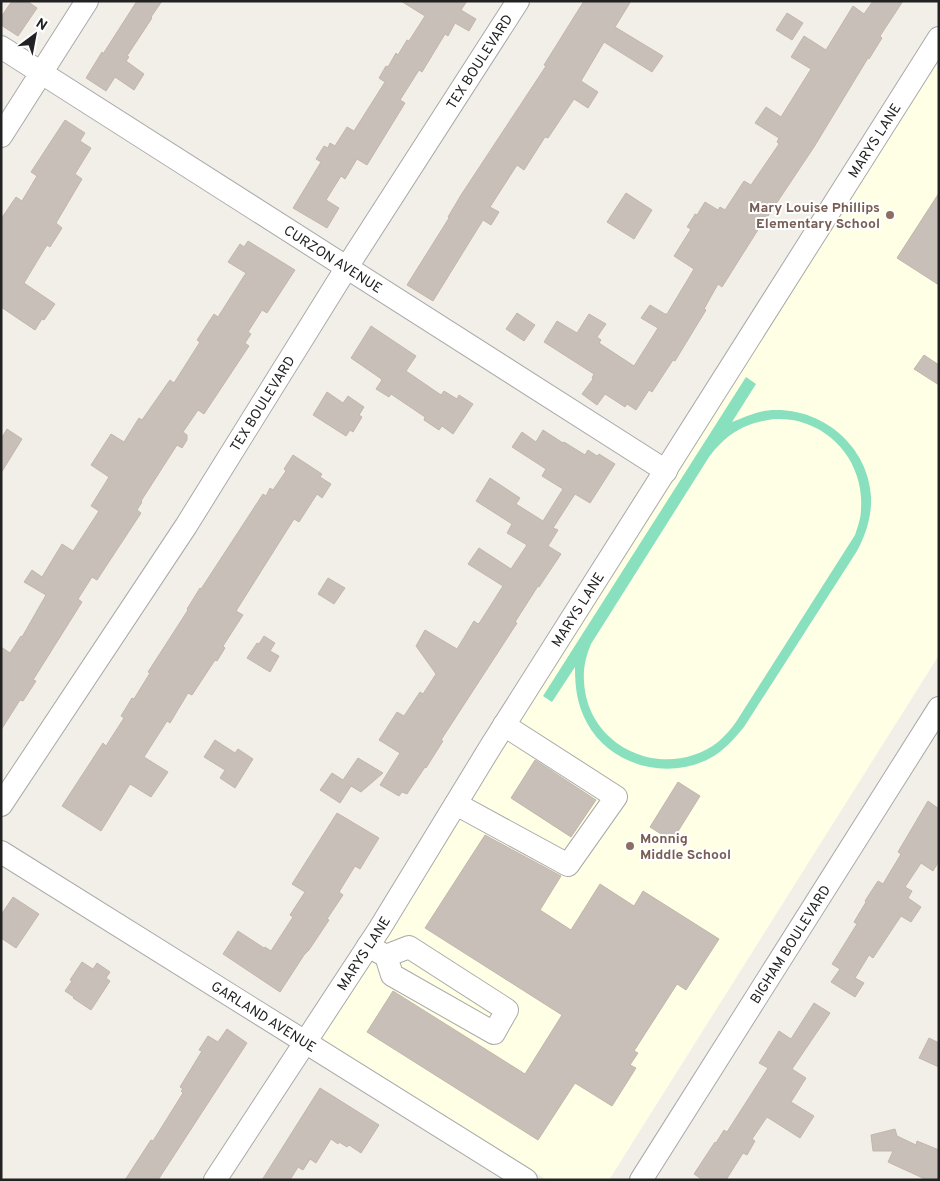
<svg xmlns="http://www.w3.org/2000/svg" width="940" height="1181" viewBox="0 0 940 1181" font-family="Overpass,sans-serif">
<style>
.education{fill:#ffffe5}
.pitch{fill:#88e0be;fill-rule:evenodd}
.building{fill:#c7bfb8;stroke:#c4b6ab}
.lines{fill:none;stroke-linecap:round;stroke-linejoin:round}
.minor-casing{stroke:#a9a9a9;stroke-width:24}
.minor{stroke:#fff;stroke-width:22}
.education-dot{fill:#8d6e63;stroke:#fff;stroke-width:2}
.labels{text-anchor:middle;stroke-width:4;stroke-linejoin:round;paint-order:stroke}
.street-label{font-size:14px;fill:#222;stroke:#fff}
.education-label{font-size:14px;font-weight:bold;fill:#785e54;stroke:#fff;text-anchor:end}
</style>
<rect width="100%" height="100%" fill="#f2efe9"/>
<path class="education" d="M939,61V655L609,1180H547L320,1037L743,368Z"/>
<path class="pitch" d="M746,377L756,384L732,422C746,417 759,410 775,410C824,409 868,447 871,496C872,516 866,534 857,551L744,727C735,738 726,748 714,756C671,782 611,767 587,723C577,704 575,688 575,667L552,702L543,696ZM774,419C783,419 792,419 801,422C839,433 864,469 861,509C861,518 858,526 855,535L736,722C731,729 725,736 718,742C666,782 587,749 584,681C583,668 586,656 591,644L709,457C727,433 745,423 774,419Z"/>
<g class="building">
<path d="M12,1H27L37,8L18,36L1,25V17Z"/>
<path d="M137,1H162L151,17L152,18L127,56L129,57L126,61L144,74L134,90L115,77L106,91L86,78L102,52L103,54Z"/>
<path d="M401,1H467L461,10L476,19L469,31L455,23L448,36L445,34L422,72L419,70L400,100L405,103L367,165L357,159L345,179L341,176L326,200L339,208L327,228L293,208L321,162L316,159L324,146L328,148L330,143L335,146L347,127L354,131L385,82L379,78L386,66L388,67L396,53L398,55L407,40L409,41L425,16Z"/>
<path d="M584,1H631L615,27L663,56L652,72L604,42L581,81L598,92L588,108L574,99L548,138L545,137L524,170L517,165L490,207L499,212L491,225L483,220L433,301L407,285L449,218L448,217L461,195L546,66L544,65Z"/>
<path d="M873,1H903L880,36L882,38L869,59L868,58L814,147L762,225H761L722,287L718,284L704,309L706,310L675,361L673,360L652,392L649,390L636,410L627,404L625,407L605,394L597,405L582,394L593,379L592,378L594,374L544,342L557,321L577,333L589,314L606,324L597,337L601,340L599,343L634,366L658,328L641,318L650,305L665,314H667L694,269L674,256L691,229L687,227L694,216L695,214L697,215L705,202L718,210L720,207L725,210L744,181L751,185L779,144L777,142L779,138L755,123L766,107L781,117L811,69L791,57L804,36L826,50L853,6L864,14Z"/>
<path d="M787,13L803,23L792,40L776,30Z"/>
<path d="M65,120L85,133L80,141L91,148L75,174L82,179L56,223L62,228L50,247L47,245L24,283L55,304L44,320L42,319L35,330L1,307V219L16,197L22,201L37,176L31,172Z"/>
<path d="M626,193L652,210L634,239L607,222Z"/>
<path d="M939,193V285L897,258Z"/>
<path d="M248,241L295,270L267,313L262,310L248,332L251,334L245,343L249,346L204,414L198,410L183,432L187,435V440L182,448L177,445L141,501L142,502L137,510L141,513L97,580L92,577L78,599L82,602L33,680L36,681L23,701L20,700L1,730V647L10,653L21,636L22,637L46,595L24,582L32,570L42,577L62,544L73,551L99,511L91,506L109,477L91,465L111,434L124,442L139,418L142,420L170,380L174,383L200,342L197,340L214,314L218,317L246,273L228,262L240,244L244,247Z"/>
<path d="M517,313L535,325L524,341L506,329Z"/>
<path d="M371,326L416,356L406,371L441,395L444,391L457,399L459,395L473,404L453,434L442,426L439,430L424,420L425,417L391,394L389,397L376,389L382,380L380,378L351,358Z"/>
<path d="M924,355L939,365V385L914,369Z"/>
<path d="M327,392L343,403L348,396L364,407L359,415L362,417L353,432L350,430L346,436L313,415Z"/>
<path d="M7,429L22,439L1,473V439Z"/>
<path d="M543,430L563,443L564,442L585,455L588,450L597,456L599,454L615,464L590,503L575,494L553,528L558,530L548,546L561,554L539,587L538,586L515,622L517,623L441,740L443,741L426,768L425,767L407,794L402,792L399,796L380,785L400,753L379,740L397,712L404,716L420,692L423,694L436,674L416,646L425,630L457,649L474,621L478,624L480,622L503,586L468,564L479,548L511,569L527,545L507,533L512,524L476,501L490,478L520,498L516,504L543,521L563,489L542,476L546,469L512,447L522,432L536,442Z"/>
<path d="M293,455L322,474L320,477L331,484L322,498L317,494L299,522L294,519L236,611L243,615L223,646L225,648L217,661L215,660L192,695L188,693L170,723L167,721L144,757L168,772L151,797L130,784L101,831L62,806L103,743L106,746L124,718L121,716L132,698L134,699L150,673L148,672L188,610L187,609L200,588L201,589L263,494L266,496L270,488L273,490L286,471L284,469Z"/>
<path d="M328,578L345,588L334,604L318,594Z"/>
<path d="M264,636L275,643L270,651L279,656L270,672L247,658L257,643L259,644Z"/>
<path d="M215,740L235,753L238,749L253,759L235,788L220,778L225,770L204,757Z"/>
<path d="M358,758L383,773L361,792L351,786L340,803L320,790L332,773L343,780Z"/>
<path d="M535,760L596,800L571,837L511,798Z"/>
<path d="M678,782L700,796L672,841L650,827Z"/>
<path d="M928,801L939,809V861L933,871L921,863L905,887L912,891L908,898L921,907L911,922L901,916L873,958L869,955L855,978L864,983L855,997L831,982L840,969L832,964L857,924L854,922L866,902L865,901L878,881L883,884L901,854L898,852Z"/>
<path d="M337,813L379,838L360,869L355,866L339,892L343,895L327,919L329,920L309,950L304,955L280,992L223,954L238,931L264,948L265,947L271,951L293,917L290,915L305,892L292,884Z"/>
<path d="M485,835L561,876L540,910L571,930L600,884L634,906L643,891L719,939L686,990L677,984L634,1051L638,1053L630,1065L636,1068L612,1106L575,1083L538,1140L367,1032L393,991L525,1074L562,1015L425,928Z"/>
<path d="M13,897L39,914L16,948L1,938V915Z"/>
<path d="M82,962L93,969L97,963L110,972L106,978L110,981L91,1010L73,998L74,997L65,991L72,981L70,980Z"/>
<path d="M814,1003L830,1013L792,1069L806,1078L791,1102L814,1116L800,1138L767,1117L752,1139L755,1141L747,1155L743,1153L726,1180H703L694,1174L715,1142L716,1143L724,1130L727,1132L768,1068L759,1063L779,1031L791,1039Z"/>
<path d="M227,1029L247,1043L158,1180H125L151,1140L153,1141L183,1093L181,1091L183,1089L180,1087L202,1051L199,1050L208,1036L218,1042Z"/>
<path d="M929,1038L939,1043V1067L919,1058Z"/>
<path d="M320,1088L379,1125L361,1153L349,1145L347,1147L339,1142L338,1144L331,1139L316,1163L310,1159L303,1170L298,1167L290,1180H262Z"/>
<path d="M895,1129L897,1136L916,1145L917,1141L939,1150V1180H927L888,1162L893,1151H873L871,1135Z"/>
</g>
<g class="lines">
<defs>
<g id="minor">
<path id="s1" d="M1,47L666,471"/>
<path d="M1,136L87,1"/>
<path d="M456,804L568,865L616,797L504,725"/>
<path id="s2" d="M1,805L186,526L347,267L518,1"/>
<path id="s3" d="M1,852L526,1180"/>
<path d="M368,946L386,956L409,947L507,1010L494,1033L392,975L386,956"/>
<path id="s4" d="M215,1180L380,928L491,746L939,38"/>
<path id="s5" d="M641,1180L939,708"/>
</g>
</defs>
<use href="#minor" class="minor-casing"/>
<use href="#minor" class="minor"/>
</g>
<g class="education-dot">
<circle cx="890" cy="215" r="5"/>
<circle cx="630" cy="846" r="5"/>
</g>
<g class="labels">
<g class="street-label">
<text dy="5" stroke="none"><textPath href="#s2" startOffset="884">TEX BOULEVARD</textPath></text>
<text dy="5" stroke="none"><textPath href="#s4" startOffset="1231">MARYS LANE</textPath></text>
<text dy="5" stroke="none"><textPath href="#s1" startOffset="394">CURZON AVENUE</textPath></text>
<text dy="5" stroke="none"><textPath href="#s2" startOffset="479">TEX BOULEVARD</textPath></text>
<text dy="5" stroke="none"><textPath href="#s4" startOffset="676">MARYS LANE</textPath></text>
<text dy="5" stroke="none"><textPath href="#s5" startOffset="279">BIGHAM BOULEVARD</textPath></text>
<text dy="5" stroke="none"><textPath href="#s4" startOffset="271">MARYS LANE</textPath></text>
<text dy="5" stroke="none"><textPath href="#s3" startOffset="310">GARLAND AVENUE</textPath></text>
</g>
<g class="education-label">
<text x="880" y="212">Mary Louise Phillips<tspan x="880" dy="16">Elementary School</tspan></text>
<text x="640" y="843" text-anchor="start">Monnig<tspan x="640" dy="16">Middle School</tspan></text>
</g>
</g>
<rect width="940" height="1181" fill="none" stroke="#222222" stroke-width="5"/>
<g transform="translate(35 35) rotate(32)" stroke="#ffffff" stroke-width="4" paint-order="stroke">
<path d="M0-4L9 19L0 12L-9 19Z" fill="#222222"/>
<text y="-8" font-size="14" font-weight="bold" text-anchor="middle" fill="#222222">N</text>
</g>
</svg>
